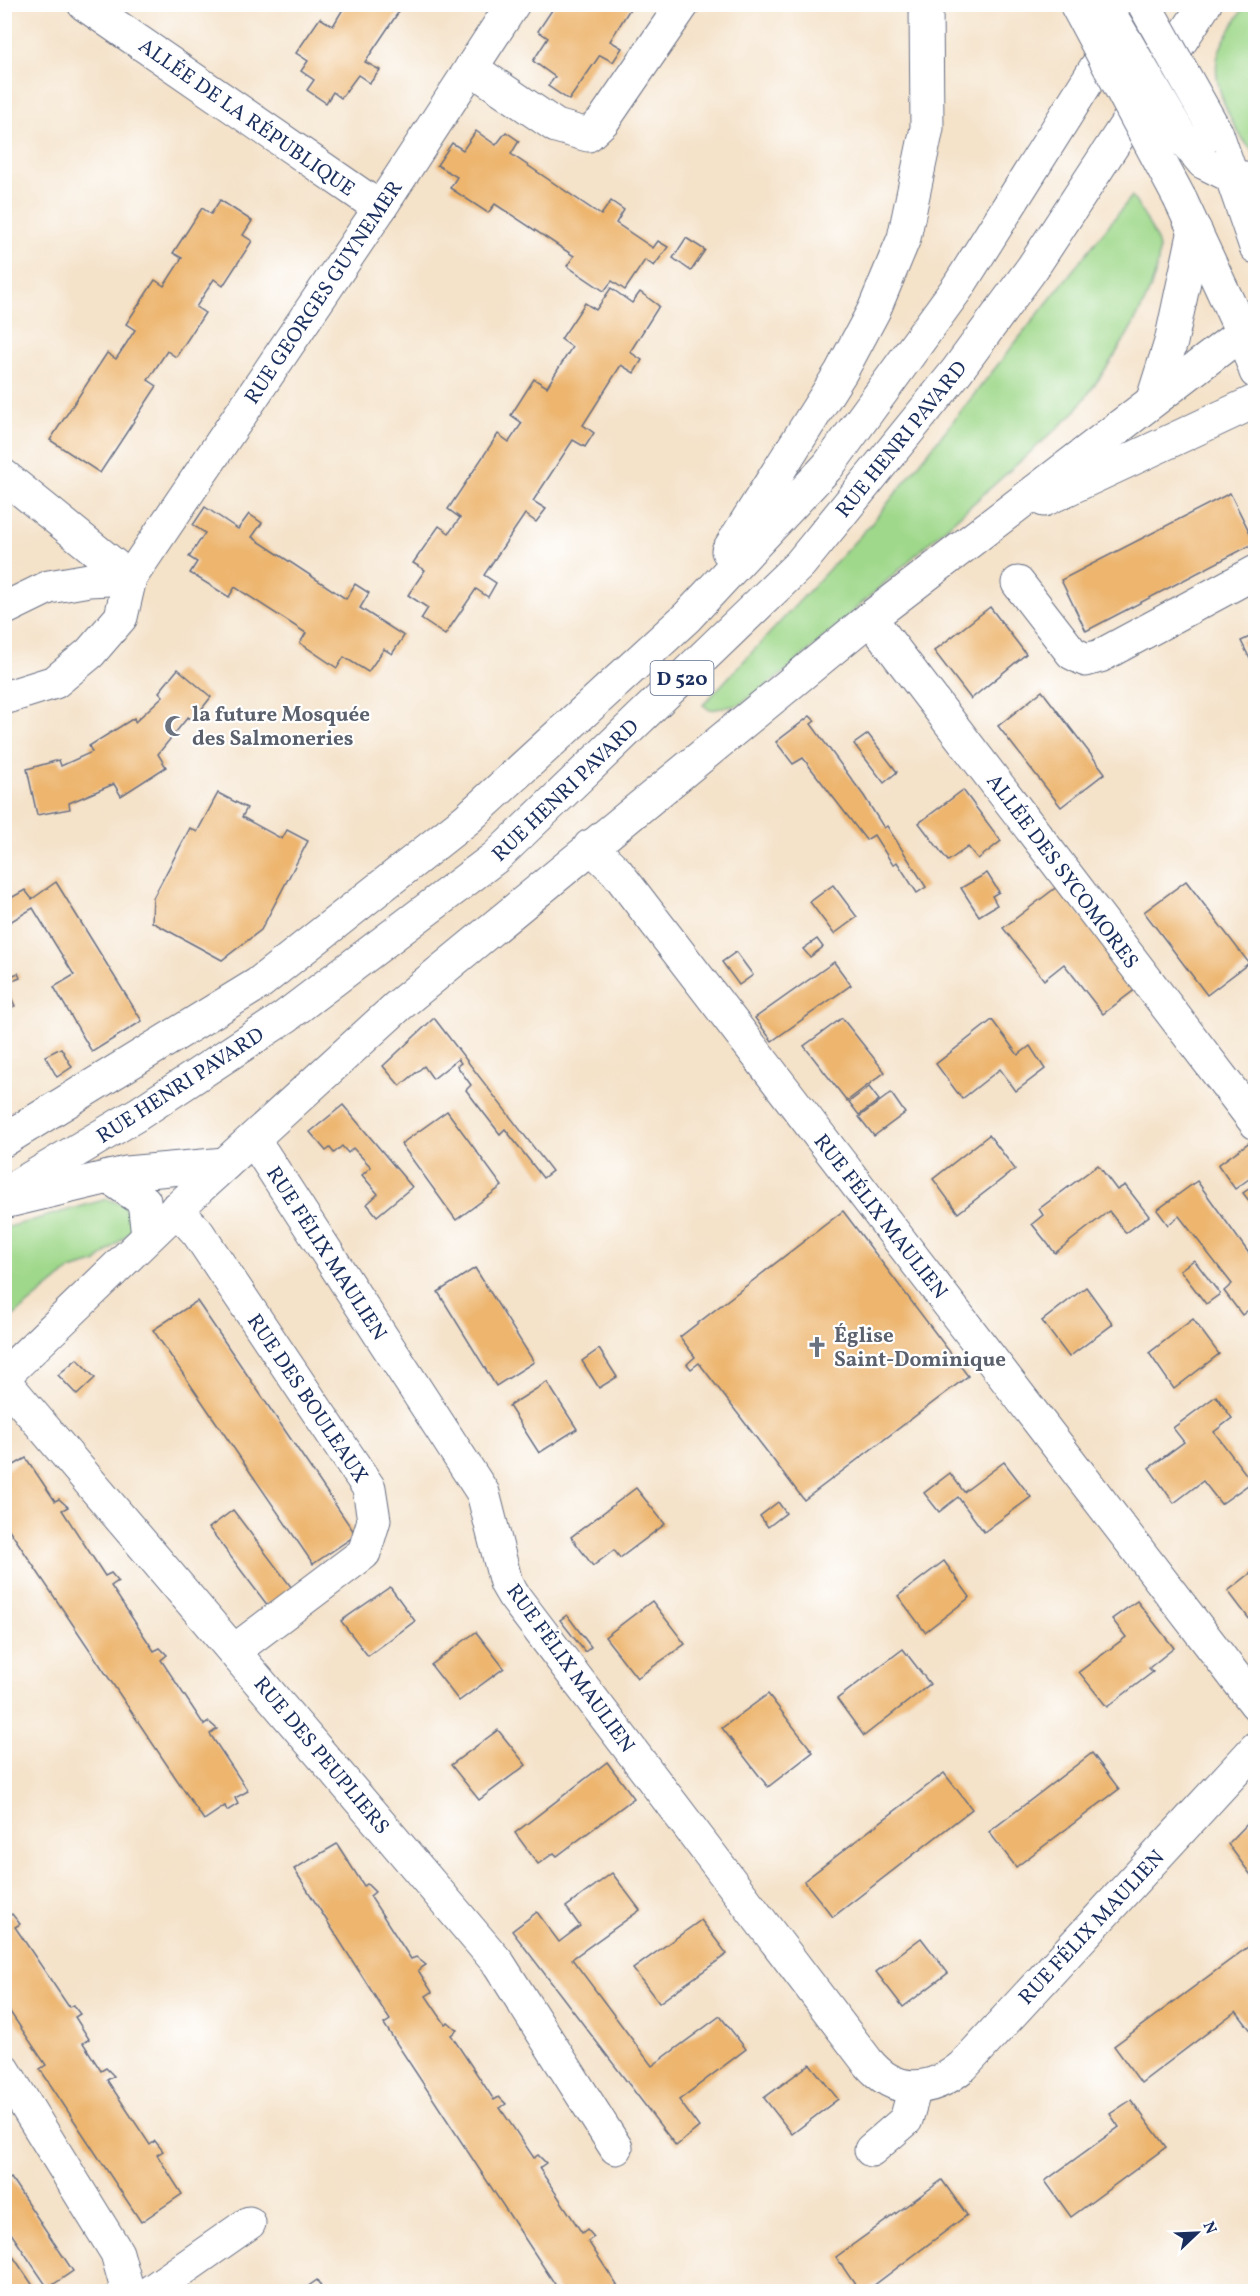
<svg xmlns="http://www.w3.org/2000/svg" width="1260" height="2296" viewBox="0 0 1260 2296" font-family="Vollkorn,serif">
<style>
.green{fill:#9fd88a;stroke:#5d8474;stroke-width:1.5}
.building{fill:#edb56e}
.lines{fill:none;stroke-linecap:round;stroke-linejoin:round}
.minor-casing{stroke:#676e83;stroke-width:35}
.major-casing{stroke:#676e83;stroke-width:35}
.minor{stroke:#fff;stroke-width:33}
.major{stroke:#fff;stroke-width:33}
.minor-bridge-casing{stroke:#676e83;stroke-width:35;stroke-linecap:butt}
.major-bridge-casing{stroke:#676e83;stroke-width:35;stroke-linecap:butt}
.minor-bridge{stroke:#fff;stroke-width:33}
.major-bridge{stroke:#fff;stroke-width:33}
.labels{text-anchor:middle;stroke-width:4.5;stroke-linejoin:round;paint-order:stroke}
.shield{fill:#fff;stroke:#5f6d8e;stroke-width:1.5}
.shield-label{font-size:20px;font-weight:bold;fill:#1b2f5e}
.street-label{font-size:21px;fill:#1b2f5e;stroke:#fff}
.worship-label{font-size:21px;font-weight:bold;fill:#5b616d;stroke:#fff;text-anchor:start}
</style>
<rect width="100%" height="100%" fill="#fff"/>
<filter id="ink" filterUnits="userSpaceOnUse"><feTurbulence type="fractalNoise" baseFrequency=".0167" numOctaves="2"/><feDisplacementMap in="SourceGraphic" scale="12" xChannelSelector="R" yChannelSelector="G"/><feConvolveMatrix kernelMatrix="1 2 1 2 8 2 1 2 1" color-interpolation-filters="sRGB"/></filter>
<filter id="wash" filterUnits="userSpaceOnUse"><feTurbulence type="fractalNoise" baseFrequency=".008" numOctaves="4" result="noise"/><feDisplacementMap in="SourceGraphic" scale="24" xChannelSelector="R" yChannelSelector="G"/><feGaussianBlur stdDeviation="1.35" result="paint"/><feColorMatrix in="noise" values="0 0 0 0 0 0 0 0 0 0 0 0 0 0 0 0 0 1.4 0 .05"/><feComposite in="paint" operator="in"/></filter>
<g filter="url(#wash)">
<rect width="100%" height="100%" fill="#f4e2c9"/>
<g class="green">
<path d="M1245,5H1255V154C1234,132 1207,80 1220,49C1226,34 1237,19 1245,5Z"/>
<path d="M1132,196C1138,207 1159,237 1159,249C1160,295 1101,378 1073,414L785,672L739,705L710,710L703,705L872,523Z"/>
<path d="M107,1199L124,1205L134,1221L129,1233L95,1263L70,1270L5,1323V1228Z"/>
</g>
<g id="blocks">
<g class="building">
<path d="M346,4H404L365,62L380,70L370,83L358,75L341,98L333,92L326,103L307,90L314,80L301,71L308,61L296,53L320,18L333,26Z"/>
<path d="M556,4H633L610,41L622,48L613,62L600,55L569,100L548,86L555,77L533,61L548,38L538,31Z"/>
<path d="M476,131L496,145L506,132L519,141L511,154L601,215L611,201L624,210L616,223L653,248L658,241L668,247L654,266L645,260L625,290L612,281L604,291L567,266L574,256L495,204L488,213L450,188L457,177L437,165L452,143L463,150Z"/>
<path d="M220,200L252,221L243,235L252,241L223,286L214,279L196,307L205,313L176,357L167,351L148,380L157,386L100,473L50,440L107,353L116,359L126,344L135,330L126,324L155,280L164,286L182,258L173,253L202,208L211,214Z"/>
<path d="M686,238L705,250L691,271L673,258Z"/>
<path d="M611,288L632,303L640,292L659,306L630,352L642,360L634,373L621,365L583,425L594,433L585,447L573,440L533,501L546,509L536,522L525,514L484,575L496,583L488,597L476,589L445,635L421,619L428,608L408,595L425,570L413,563L439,526L449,533L460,518L448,509L498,434L509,442L522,423L511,415L534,379L547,387L572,347L561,339L585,303L596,310Z"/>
<path d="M1230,493L1255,543L1086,631L1061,580Z"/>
<path d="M205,507L238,529L249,514L262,523L252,537L346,599L355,584L369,593L360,608L404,636L392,654L384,649L368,672L344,657L337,668L300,643L306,633L235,587L229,597L190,573L197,562L189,557L205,533L193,525Z"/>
<path d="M990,607L1026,654L971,699L934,651Z"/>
<path d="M1256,634V662L1252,663L1241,641Z"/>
<path d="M178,669L211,697L193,720L188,717L158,754L166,767L121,796L114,784L69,803L70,809L37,815L27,769L59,760L61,766L92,752L89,746L134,718L135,722L163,696L159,692Z"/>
<path d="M1042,691L1105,773L1061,807L998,726Z"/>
<path d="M810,716L815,721L811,724L864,796L884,828L887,826L926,887L917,893L897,862L893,865L874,835L866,840L803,758L793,764L776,742Z"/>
<path d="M868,734L897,772L884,783L854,744Z"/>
<path d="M963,790L1001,841L978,859L968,847L948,861L919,823Z"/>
<path d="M218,793L247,808L242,817L282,839L287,830L308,841L261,930L222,960L152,922L153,898L190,828L197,832Z"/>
<path d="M987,873L999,892L992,896L997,905L979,916L961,888Z"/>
<path d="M1186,881L1249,963L1207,995L1144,912Z"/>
<path d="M56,882L142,1021L92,1052L54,987L74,975L33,908L10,922L4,912V902L25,890L32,899Z"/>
<path d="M833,885L857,917L834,934L810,902Z"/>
<path d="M1058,886L1137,988L1103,1014L1064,964L1044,980L1003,928Z"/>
<path d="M817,939L823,947L810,957L803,949Z"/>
<path d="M736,952L753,975L739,985L722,962Z"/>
<path d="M834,962L851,985L772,1041L755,1018Z"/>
<path d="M18,973L20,978L5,984L15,1006L4,1011V979Z"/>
<path d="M434,1018L552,1171L543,1178L505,1129L500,1134L466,1090L471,1085L457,1066L461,1063L458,1059L433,1079L424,1066L400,1086L383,1066Z"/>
<path d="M842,1018L885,1072L847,1101L804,1046Z"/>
<path d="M992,1020L1018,1055L1030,1046L1045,1069L1016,1091L1000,1069L962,1099L936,1064Z"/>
<path d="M61,1048L72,1067L57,1077L45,1056Z"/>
<path d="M869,1087L879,1100L859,1115L849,1102Z"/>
<path d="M891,1093L905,1113L874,1136L859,1117Z"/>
<path d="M343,1105L412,1187L377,1216L367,1204L378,1194L362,1175L371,1167L353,1148L348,1153L342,1146L334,1153L330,1148L326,1151L310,1132Z"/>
<path d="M447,1111L502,1186L456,1220L401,1144Z"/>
<path d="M989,1135L1015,1169L958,1213L933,1179Z"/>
<path d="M1254,1139L1256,1174L1235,1189L1218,1165Z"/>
<path d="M1098,1165L1117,1190L1125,1185L1149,1216L1126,1233L1109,1211L1055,1253L1032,1224L1043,1215L1039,1209Z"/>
<path d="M1197,1181L1256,1263V1304L1242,1315L1224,1291L1232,1284L1179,1216L1168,1225L1157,1210Z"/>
<path d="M1256,1184V1210L1243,1193Z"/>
<path d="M843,1211L968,1376L804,1500L699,1363L691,1369L687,1364L695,1357L680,1337Z"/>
<path d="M1194,1260L1220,1294L1206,1304L1180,1270Z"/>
<path d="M475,1268L534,1362L496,1386L438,1292Z"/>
<path d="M1086,1287L1113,1324L1069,1357L1042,1321Z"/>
<path d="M197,1301L356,1535L313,1564L153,1330Z"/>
<path d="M1193,1319L1219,1354L1174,1389L1149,1353Z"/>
<path d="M599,1349L617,1377L599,1388L582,1361Z"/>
<path d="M77,1359L95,1378L77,1395L58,1375Z"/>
<path d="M547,1382L577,1429L539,1453L509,1406Z"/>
<path d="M1216,1396L1232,1418L1214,1432L1252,1482L1221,1504L1203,1481L1174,1503L1149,1468L1184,1442L1173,1428Z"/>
<path d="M26,1458L55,1501L59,1499L68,1507L62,1510L105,1576L111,1573L118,1581L111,1586L154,1651L160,1648L167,1655L161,1660L204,1725L209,1722L217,1729L210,1734L248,1791L235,1798L238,1804L227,1811L225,1806L204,1820L4,1522V1471Z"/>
<path d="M1004,1462L1031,1497L984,1532L958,1497L939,1512L924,1493L950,1473L964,1492Z"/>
<path d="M636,1488L665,1524L620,1558L614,1550L593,1566L571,1537Z"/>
<path d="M778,1502L786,1513L768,1527L760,1516Z"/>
<path d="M233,1510L292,1588L268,1606L209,1528Z"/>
<path d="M944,1561L970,1597L925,1632L898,1596Z"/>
<path d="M1256,1569V1616L1250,1620L1228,1591Z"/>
<path d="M390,1587L415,1621L368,1656L341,1621Z"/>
<path d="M652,1601L685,1644L637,1678L605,1637Z"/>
<path d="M1137,1601L1174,1648L1149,1668L1153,1672L1107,1707L1079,1672L1126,1637L1112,1619Z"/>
<path d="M567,1615L591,1647L585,1652L560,1620Z"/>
<path d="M476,1632L504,1668L459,1701L431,1665Z"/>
<path d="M903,1649L930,1684L864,1736L837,1699Z"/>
<path d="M768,1694L813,1752L768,1787L722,1728Z"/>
<path d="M498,1730L526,1765L479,1800L451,1765Z"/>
<path d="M1092,1753L1119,1789L1016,1867L989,1832Z"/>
<path d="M607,1762L634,1798L557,1856L554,1853L538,1864L515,1833Z"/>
<path d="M944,1773L972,1809L833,1917L804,1881Z"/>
<path d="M1256,1815V1882L1228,1844Z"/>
<path d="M337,1844L364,1886L367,1884L375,1892L370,1896L411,1959L416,1957L426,1965L418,1970L432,1992L426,1996L445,2024L448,2022L457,2030L451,2035L494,2100L499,2097L506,2104L500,2108L534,2158L538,2155L546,2163L539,2168L582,2233L587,2229L594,2237L588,2241L620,2290L624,2287L629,2292H560L384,2024L390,2020L294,1869Z"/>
<path d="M612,1873L640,1910L572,1959L652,2066L720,2016L746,2049L679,2100L699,2127L676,2146L512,1931L537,1912L559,1942L580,1926L566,1907Z"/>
<path d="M4,1912L8,1917L12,1914L20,1924L15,1927L69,2007L73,2005L80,2014L75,2017L89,2039L83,2043L101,2071L106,2068L114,2076L107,2080L150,2145L155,2141L163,2151L157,2155L182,2194L141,2222L40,2069L46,2065L4,2003Z"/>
<path d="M701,1920L727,1954L659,2003L633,1969Z"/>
<path d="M921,1938L948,1973L903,2007L876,1972Z"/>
<path d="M1256,1941V2029L1252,2032L1236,2011L1141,2083L1114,2046Z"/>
<path d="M810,2064L838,2099L792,2134L764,2098Z"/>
<path d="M1131,2100L1166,2147L1071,2217L1045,2181L1119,2127L1110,2114Z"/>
<path d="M11,2178L73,2271L48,2288L4,2223V2182Z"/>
<path d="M942,2180L967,2215L865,2292H860L836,2257Z"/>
<path d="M6,2246L36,2290L37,2292H4Z"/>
<path d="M317,2280L324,2292H300Z"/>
</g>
</g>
</g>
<g filter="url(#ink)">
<use href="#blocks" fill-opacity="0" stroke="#676e83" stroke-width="1.5"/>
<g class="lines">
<defs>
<g id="minor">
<path d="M84,4L380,208"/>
<path d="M471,68L556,126L588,135L603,121L683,4"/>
<path d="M1217,134L1256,247"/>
<path d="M1180,199L1242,332L1256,372"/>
<path d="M1153,399L1171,342L1195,230"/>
<path d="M4,476L130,578"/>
<path d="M1044,500L1256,401"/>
<path d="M1018,583L1072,653L1086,660L1100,656L1256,572"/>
<path d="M4,609L49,587L89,580L130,578"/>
<path d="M870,618L1256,1123"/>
<path d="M4,698L55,682L90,653L121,617L130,578L380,208L513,4"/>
<path d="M590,846L616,871L1256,1704"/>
<path d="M252,1141L263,1154L483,1493L506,1583L513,1595L867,2061C895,2096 931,2093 963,2066L1256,1748"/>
<path d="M109,1177L144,1201L148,1236"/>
<path d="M4,1202L126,1173L225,1164"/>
<path d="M176,1209L198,1233L369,1488L374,1520L364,1553L234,1651"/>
<path d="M4,1376L200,1187L397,1007L870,618L1256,322"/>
<path d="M4,1381L499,1964L616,2148"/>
<path d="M4,2070L117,2253L126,2285L124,2292"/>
<path d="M871,2150L906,2120L915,2088"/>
<path d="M150,2292L249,2223"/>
</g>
<g id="major">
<path d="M1203,162L1233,177L1256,179"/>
<path d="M728,551L841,372L874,310L904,238L927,128L926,4"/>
<path d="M4,1140L258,984L467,819L687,617L828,466L958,287L1117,34"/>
<path d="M4,1194L138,1114L285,1017L496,857L800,564L956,372L1033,267L1205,4"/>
</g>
</defs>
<use href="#minor" class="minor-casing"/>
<use href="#major" class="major-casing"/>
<use href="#minor" class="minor"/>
<use href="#major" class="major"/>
<defs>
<g id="minor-bridge">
<path d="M1076,4L1180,199"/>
<path d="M1144,4L1217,134"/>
</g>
<path id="major-bridge" d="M1104,4L1180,135L1203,162"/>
</defs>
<use href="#minor-bridge" class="minor-bridge-casing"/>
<use href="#major-bridge" class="major-bridge-casing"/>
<use href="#minor-bridge" class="minor-bridge"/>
<use href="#major-bridge" class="major-bridge"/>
</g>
</g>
<defs>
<symbol id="mosque-bare" viewBox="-9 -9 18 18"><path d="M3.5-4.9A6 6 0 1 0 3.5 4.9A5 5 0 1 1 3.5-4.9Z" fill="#6b7280" stroke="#fff" stroke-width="2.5" paint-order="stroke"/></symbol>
<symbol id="church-bare" viewBox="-9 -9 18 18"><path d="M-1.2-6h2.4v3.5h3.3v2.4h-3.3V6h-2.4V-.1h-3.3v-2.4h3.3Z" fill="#6b7280" stroke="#fff" stroke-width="2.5" paint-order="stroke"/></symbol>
</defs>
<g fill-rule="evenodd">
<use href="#mosque-bare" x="160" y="711" width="30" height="30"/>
<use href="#church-bare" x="802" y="1332" width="30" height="30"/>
</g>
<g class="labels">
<rect class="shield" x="650.5" y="661" width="63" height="34" rx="4.5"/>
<g class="shield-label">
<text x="682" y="685">D 520</text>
</g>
<g class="street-label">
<text transform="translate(247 117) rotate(35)" y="7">ALLÉE DE LA RÉPUBLIQUE</text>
<text transform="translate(323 292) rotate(-56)" y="7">RUE GEORGES GUYNEMER</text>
<text transform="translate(901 439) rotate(-51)" y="7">RUE HENRI PAVARD</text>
<text transform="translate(565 790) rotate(-44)" y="7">RUE HENRI PAVARD</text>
<text transform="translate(1063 871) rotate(53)" y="7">ALLÉE DES SYCOMORES</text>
<text transform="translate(180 1085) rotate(-33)" y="7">RUE HENRI PAVARD</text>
<text transform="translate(881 1216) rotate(52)" y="7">RUE FÉLIX MAULIEN</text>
<text transform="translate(327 1253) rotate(57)" y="7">RUE FÉLIX MAULIEN</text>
<text transform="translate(308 1398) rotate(56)" y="7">RUE DES BOULEAUX</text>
<text transform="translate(571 1668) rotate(54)" y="7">RUE FÉLIX MAULIEN</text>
<text transform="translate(322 1755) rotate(50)" y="7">RUE DES PEUPLIERS</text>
<text transform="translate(1091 1927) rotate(-47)" y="7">RUE FÉLIX MAULIEN</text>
</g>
<g class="worship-label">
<text x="192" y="721">la future Mosquée<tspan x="192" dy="24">des Salmoneries</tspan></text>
<text x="834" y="1342">Église<tspan x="834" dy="24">Saint-Dominique</tspan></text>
</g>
</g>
<rect width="1260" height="2296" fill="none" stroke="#fff" stroke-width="24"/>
<g transform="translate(1197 2233) rotate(67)" stroke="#ffffff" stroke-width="4.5" paint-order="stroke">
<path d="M0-4.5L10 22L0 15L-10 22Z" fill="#1b2f5e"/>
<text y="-9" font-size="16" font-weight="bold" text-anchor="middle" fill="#1b2f5e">N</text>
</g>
</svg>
